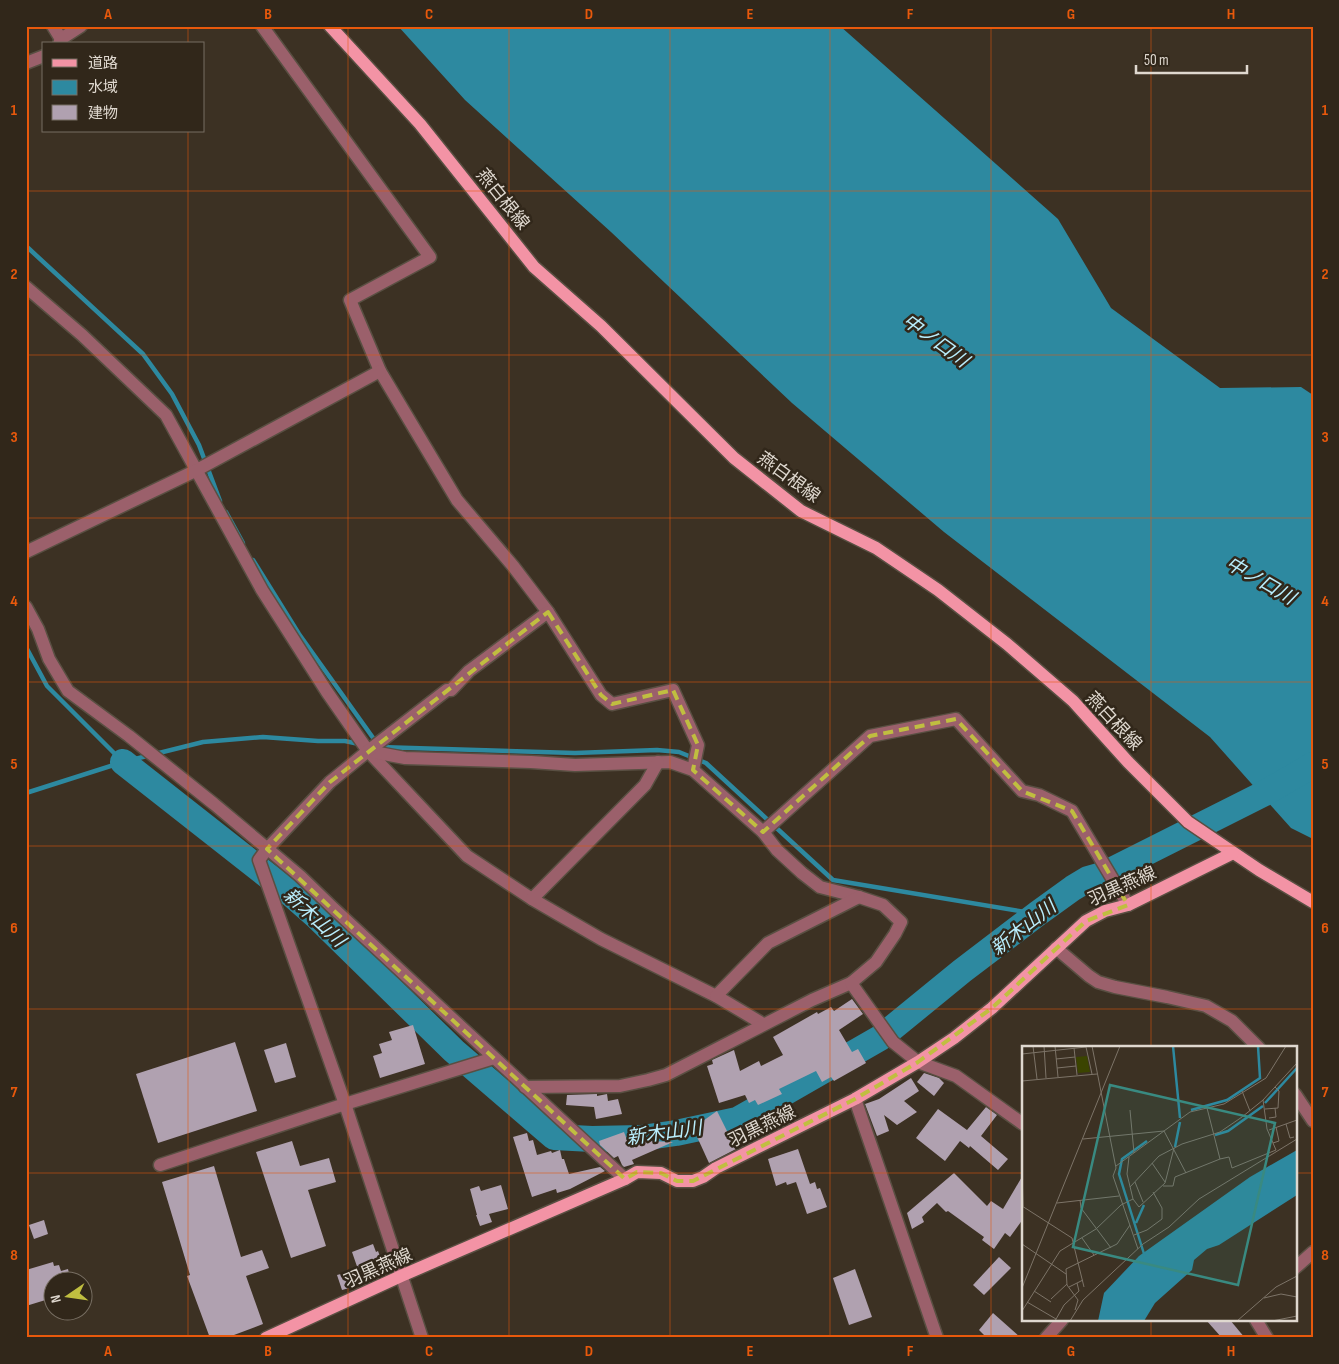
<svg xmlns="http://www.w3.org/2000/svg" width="1339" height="1364" viewBox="0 0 1339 1364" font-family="'Sofia Sans Condensed','Noto Sans JP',sans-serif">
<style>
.water{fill:#2d89a0}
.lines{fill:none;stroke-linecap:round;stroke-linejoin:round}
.stream{stroke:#2d89a0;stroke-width:4.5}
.river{stroke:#2d89a0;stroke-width:26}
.building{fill:#b0a1b0}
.minor-casing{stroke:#594f42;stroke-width:15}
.major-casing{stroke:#594f42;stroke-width:15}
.minor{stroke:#9b606b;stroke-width:12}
.major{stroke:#f393a5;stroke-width:12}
.marked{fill:none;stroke:#c0be40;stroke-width:4;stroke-dasharray:10 6;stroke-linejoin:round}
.grid{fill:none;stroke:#e8590c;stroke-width:1;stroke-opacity:0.55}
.labels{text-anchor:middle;stroke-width:5;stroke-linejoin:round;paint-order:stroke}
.street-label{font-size:18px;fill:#dfd8cf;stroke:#31271a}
.water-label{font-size:19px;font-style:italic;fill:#b9eefd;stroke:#31271a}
.inset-river{fill:none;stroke:#2d89a0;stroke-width:2.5}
.inset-road{fill:none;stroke:#7d7468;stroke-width:1}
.view{fill:#398a81;fill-opacity:0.15;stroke:#398a81;stroke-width:2.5}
.inset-edge{fill:none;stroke:#dfd8cf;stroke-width:2.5}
.neatline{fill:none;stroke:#e8590c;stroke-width:2}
.grid-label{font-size:16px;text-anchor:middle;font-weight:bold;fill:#e8590c}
</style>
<rect width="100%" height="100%" fill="#3c3123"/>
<path class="water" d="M398,26H840L1058,219L1111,308L1220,388L1301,387L1313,395V839L1291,828L1210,737L944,532L792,403L611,232L465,100Z"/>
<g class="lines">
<g class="stream">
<path d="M26,246L143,354L172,394L199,445L220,501"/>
<path d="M226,512L243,543"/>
<path d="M253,560L299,634L376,742"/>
<path d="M26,647L47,686L123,762"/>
<path d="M379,747L575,753L657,750L679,752L706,763L833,880L1037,914"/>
<path d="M26,793L123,762L203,742L263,737L318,741H345L359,744"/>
</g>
<path class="river" d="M123,762L291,894L316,916L454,1051L554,1137L592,1139L641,1138L676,1133L737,1120L760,1107L880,1038L962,971L1037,914L1073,888L1088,879L1102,875L1263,794L1313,765"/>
</g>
<g class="building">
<path d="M852,999L863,1014L839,1030L852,1052L858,1049L866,1063L834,1081L831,1077L822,1082L816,1071L779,1089L782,1094L758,1105L755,1100L749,1103L745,1095L719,1103L707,1066L713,1064L712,1060L734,1050L740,1071L759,1061L761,1066L783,1055L773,1037L817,1012L818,1014L831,1007L834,1011Z"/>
<path d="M413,1025L425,1064L380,1078L373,1056L382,1053L379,1044L392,1040L389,1032Z"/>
<path d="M235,1042L257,1111L158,1143L136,1074Z"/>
<path d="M286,1043L296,1077L275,1083L264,1050Z"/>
<path d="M924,1073L939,1078L944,1083L934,1096L917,1082Z"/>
<path d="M911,1078L919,1091L904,1101L917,1112L897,1125L884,1115L889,1131L877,1136L865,1104L879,1099Z"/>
<path d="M597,1094V1096L607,1094L608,1101L618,1099L622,1114L596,1119L594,1107L566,1105L567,1095Z"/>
<path d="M986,1107L997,1115L981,1136L1008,1159L998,1170L970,1146L969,1148L960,1141L945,1161L916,1138L938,1109L967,1130Z"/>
<path d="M717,1111L736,1149L709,1163L693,1128Z"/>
<path d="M624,1132L627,1140L673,1142L632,1160L634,1164L624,1167L622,1165L618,1156L614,1158L600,1145L599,1141Z"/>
<path d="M527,1133L529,1141L533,1140L537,1155L551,1151L552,1153L560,1150L562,1159H564L569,1174L600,1167L605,1171L570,1189L557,1193L556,1189L532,1197L513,1137Z"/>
<path d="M292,1141L300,1166L329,1158L336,1182L308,1190L326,1246L291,1258L256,1152Z"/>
<path d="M798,1149L810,1184L815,1182L817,1189L820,1188L827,1207L807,1214L796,1182L787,1185L786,1182L776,1186L768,1159Z"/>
<path d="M214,1166L241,1257L262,1250L269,1268L246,1276L263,1324L226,1338H210L187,1276L190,1275L162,1182Z"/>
<path d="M954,1173L987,1206L991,1201L1003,1209L1023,1175V1219L1010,1237L1005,1233L994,1249L982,1240L984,1237L948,1211L946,1212L937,1203L922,1217L924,1222L912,1229L907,1213Z"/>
<path d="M501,1185L508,1209L489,1214L492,1222L480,1226L476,1215H477L470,1189L479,1186L481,1191Z"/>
<path d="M44,1220L48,1234L34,1239L29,1225Z"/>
<path d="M373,1244L376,1252L378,1251L385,1270L361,1278L352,1252Z"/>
<path d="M999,1257L1011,1268L984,1295L973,1285Z"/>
<path d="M53,1262L54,1266L59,1265L61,1271L68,1269L71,1282H52V1298L26,1306V1270Z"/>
<path d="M855,1269L872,1317L849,1325L833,1278Z"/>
<path d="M356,1270L360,1285L342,1290L337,1275Z"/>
<path d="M993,1313L1021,1338H987L979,1330Z"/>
<path d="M1206,1320H1230L1245,1338H1222Z"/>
</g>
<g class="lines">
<defs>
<g id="minor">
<path d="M53,26L61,39"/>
<path d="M262,26L430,257L350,300L380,371L457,500L513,566L548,612L601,695L612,704L673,690L698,745L693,770"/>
<path d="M59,44L61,39L81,26"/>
<path d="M26,63L44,56"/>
<path d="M26,287L82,335L166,415L262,590L327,692L368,751L467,856L532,899L601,939L716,996L763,1024"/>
<path d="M26,552L195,471L380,371"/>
<path d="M26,607L38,629L49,659L68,691L129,736L214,804L300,876L333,908L625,1179"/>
<path d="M368,751L405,758L531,762L575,765L670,762L693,770L763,832L777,850L802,873L820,887L859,897L883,905L901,922L895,934L876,962L851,983L812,1000L666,1075L648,1080L620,1086L525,1087"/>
<path d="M763,832L870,736L956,719L1022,791L1039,795L1072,811L1128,905"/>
<path d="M532,899L645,785L658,762"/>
<path d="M1056,948L1089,976L1098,982L1115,987L1167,997L1206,1006L1232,1021L1259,1048"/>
<path d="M851,983L893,1042L918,1062L956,1076L1023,1124"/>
<path d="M716,996L768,943L859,897"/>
<path d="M1295,1094L1313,1121"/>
<path d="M855,1099L937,1338"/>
<path d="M160,1165L345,1104L494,1058"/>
<path d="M1295,1268L1313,1252"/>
<path d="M1256,1320L1267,1338"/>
<path d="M422,1338L345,1104L259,860L267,849L330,782L368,751L447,690H451L469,671L548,612"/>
<path d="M1046,1338L1062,1320"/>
</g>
<g id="major">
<path d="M330,26L420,124L534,267L601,326L734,458L801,511L876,548L938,590L1007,644L1073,701L1128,762L1188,822L1259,870L1313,902"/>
<path d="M266,1338L401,1276L625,1179L637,1172L661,1173L677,1181H693L703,1177L716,1168L855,1099L918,1062L954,1038L992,1008L1086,921L1105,911L1128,905L1233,853"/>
</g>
</defs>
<use href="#minor" class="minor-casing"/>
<use href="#major" class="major-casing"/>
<use href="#minor" class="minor"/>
<use href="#major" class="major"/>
</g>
<path class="marked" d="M548,612L601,695L612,704L673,690L698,745L693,770L763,832L870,736L956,719L1022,791L1072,811L1128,905L1086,921L992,1008L918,1062L855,1099L693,1181H677L661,1173L637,1172L625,1179L267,849L330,782Z"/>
<path class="grid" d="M188,26V44M348,26V1338M509,26V1338M670,26V1338M830,26V1338M991,26V1338M1151,26V1048M188,131V1338M26,191H1313M26,355H1313M26,518H1313M26,682H1313M26,846H1313M26,1009H1313M26,1173H1023M1295,1173H1313M1151,1320V1338"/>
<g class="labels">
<g class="street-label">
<text transform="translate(503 199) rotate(51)" y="6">燕白根線</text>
<text transform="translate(789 477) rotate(36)" y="6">燕白根線</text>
<text transform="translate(1114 721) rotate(47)" y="6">燕白根線</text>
<text transform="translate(1122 886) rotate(-24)" y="6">羽黒燕線</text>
<text transform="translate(762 1126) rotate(-26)" y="6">羽黒燕線</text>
<text transform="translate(378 1268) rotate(-24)" y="6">羽黒燕線</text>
</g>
<g class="water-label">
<text transform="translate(936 340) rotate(36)" y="7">中ノ口川</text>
<text transform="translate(1261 580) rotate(30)" y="7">中ノ口川</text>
<text transform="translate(315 917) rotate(43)" y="7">新木山川</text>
<text transform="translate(1023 927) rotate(-38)" y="7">新木山川</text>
<text transform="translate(664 1132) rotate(-8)" y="7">新木山川</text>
</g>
</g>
<g transform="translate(1022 1046)">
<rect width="275" height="275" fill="#3c3123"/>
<path d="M65,10L68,26L56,27L54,11Z" fill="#3b4400"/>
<path d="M275,104V149L197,199L185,203L172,214L170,224L133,257L122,275H76L82,247L117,210L228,131Z" fill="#2d89a0"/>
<path class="inset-river" d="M151,0L158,72M243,57L275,22M169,64L205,54L238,32L236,0M193,89L206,85L241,60M153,101L158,76M114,177L122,159M123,211L97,128L100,113L125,95"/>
<path class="inset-road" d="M11,0L15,33M22,0L24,32M33,0L36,31M70,0L94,122L91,130L116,203M64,1L70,28M52,2L55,29M0,8L64,1M34,13L53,11M35,22L54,20M0,35L75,28M220,45L228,65M241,54L245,83L254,104M185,62L198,113M243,63L256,62L257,45L253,41M108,64L112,107M247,72L254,71L253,62M264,78L268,92L272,91M247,84L275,74M61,93L142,85L164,127M251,97L257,95L254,81M107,111L105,128L111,153L117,161L143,137L152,102M130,117L143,136M94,120L168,66L202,58L244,32L264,0M0,123L1,160M113,136L121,156M141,140H151L153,131L198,113L207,111L210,122L254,104M108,141L137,110L160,98L198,86L220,71L241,54L275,17M58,154L59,162L89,202M35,157L97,150M0,160L50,192L62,241M112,189L125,184L140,173V162L131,146M60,192L72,209M0,198L44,228M47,241L61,234M0,242L98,0M12,245L29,256M242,252L259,248L275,251M29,253L45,238M5,256L34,273M53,264L56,254L45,239L44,223L95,198L108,179M0,265L38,205L74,183L99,159L111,153M33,275L42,259L57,245L55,237M48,275L61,254L121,198L147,181L177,153L275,93M215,275L254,241L275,230M250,275L275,270"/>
<path class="view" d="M88,39L253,77L216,239L51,201Z"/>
<rect width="275" height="275" class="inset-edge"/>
</g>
<rect width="1339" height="1364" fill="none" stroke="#31271a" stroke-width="55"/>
<rect x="42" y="42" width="162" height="90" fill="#31271a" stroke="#776e62"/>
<rect x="52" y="59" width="25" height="8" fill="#f393a5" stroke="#776e62"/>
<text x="88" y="68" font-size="15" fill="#dfd8cf">道路</text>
<rect x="52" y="80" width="25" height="15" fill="#2d89a0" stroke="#776e62"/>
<text x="88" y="92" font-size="15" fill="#dfd8cf">水域</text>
<rect x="52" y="105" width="25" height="15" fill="#b0a1b0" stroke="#776e62"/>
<text x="88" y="118" font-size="15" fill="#dfd8cf">建物</text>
<g transform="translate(68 1296) rotate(257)"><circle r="24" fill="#31271a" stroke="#776e62"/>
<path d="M0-4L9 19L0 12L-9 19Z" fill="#c0be40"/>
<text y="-8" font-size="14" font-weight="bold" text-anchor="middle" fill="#dfd8cf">N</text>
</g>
<path d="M1136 65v8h111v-8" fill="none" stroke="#dfd8cf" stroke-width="2.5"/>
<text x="1144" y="65" font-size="15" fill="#dfd8cf" stroke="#31271a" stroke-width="4" paint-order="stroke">50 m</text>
<rect x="28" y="28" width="1284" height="1308" class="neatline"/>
<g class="grid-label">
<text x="108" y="19">A</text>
<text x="268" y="19">B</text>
<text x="429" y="19">C</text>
<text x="589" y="19">D</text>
<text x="750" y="19">E</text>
<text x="910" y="19">F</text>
<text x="1071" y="19">G</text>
<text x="1231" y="19">H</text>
<text x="14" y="115">1</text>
<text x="1325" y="115">1</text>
<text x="14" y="279">2</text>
<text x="1325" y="279">2</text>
<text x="14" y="442">3</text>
<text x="1325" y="442">3</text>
<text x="14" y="606">4</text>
<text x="1325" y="606">4</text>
<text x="14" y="769">5</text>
<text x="1325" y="769">5</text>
<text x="14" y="933">6</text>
<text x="1325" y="933">6</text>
<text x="14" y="1097">7</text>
<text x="1325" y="1097">7</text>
<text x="14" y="1260">8</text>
<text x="1325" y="1260">8</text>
<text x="108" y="1356">A</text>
<text x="268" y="1356">B</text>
<text x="429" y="1356">C</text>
<text x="589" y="1356">D</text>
<text x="750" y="1356">E</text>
<text x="910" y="1356">F</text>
<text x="1071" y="1356">G</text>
<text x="1231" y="1356">H</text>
</g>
</svg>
